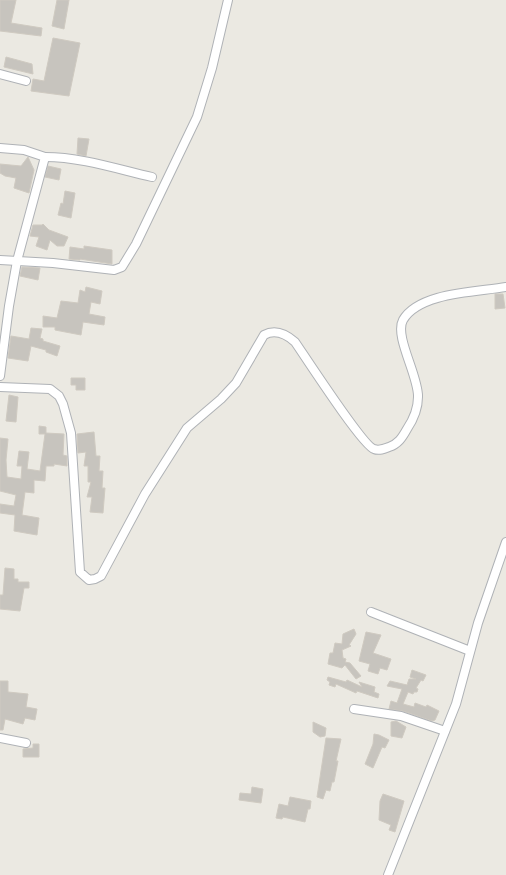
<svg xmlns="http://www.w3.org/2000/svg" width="506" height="875" viewBox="0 0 506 875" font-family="'Golos Text',sans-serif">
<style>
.building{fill:#c7c4be;stroke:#cfcac1}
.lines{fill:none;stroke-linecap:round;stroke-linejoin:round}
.minor-casing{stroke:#afb2b6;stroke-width:10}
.minor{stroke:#fff;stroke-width:8}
</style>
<rect width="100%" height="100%" fill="#ebe9e2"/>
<g class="building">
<path d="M0,0H16L11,23L42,28L41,36L0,31Z"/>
<path d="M57,0H69L64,29L52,26Z"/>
<path d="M53,38L80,43L69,96L31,91L33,79L44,81Z"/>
<path d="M6,57L32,64L33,74L4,67Z"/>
<path d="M78,138L89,139L86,156L77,154Z"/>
<path d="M28,157L34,170L29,193L14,188L16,178L5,176L0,173V164L21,166Z"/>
<path d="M48,166L61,169L59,180L45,177Z"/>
<path d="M65,191L75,193L71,218L58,215L61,203L63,204Z"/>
<path d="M43,224L49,230L68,237L64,246H57L50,240L47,250L36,246L39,237L30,236L33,225H42Z"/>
<path d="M84,246L112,250V264L80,259V260L69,259L70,247L84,249Z"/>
<path d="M22,267L40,268L38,280L20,276Z"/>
<path d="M86,287L102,291L100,304L91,302L89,314L105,317L104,325L83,322L81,335L55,330V327H43V316L57,318L61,301L78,303L80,290L85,292Z"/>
<path d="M495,294H503L505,308L495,309Z"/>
<path d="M31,328L42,329L40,338L43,339V341L60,346L57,356L46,352V350L31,346L28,361L8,358L11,336L29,339Z"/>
<path d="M71,378H85V390H76V385H71Z"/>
<path d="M9,395L18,397L16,422L6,421Z"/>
<path d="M39,426L46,427V433L64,434L63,455L67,456V466L54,464V466H46L45,481L34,480V493L25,492L22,515L39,518L37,535L14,531L15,515L0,513V504L14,506L16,495L0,491V438L8,439L6,460L7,477L21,479L22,466H17L19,451L29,452L27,469L40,471L45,434H39Z"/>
<path d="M94,432L96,456H100L99,471H103L102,488H105L103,513L90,512L92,497H87L91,482H88V466H84L86,452L78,453L77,434Z"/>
<path d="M5,568L14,569V579H18V582H29V588H24L20,611L0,609V595H3Z"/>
<path d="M354,629L356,634L349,645L351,646L342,650L343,658L346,659L345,662L350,663L361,676L356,679L345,665L342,668L328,664L330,653H333L335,643L342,644L343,634Z"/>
<path d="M366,632L381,635L373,653L391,659L387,670L380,668L378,674L368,671L370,664L359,661Z"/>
<path d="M412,670L426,675L423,681L421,680L416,688L418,689L417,692H414L413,694L408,692L403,704L414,707L415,703L426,707L427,705L439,711L435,720L432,721L403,711L389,709L391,701L397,703L402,689L387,686L390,681L407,685L409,679H416L410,677Z"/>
<path d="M328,677L346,682L347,680L362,687L359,682L375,687L374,692L379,694L378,698L357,691L356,693L336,684L335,687L329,685L330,682L327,680Z"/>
<path d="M0,681H8V692L28,694L26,707L37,709L35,720L25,718L23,724L5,719L3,730H0Z"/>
<path d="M396,721L406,727L402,738L391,736V722Z"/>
<path d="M313,722L326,728L325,736L320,737L313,732Z"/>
<path d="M374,734L379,735L389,740L385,748L382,747L373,768L365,764L373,744Z"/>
<path d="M326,738L341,739L336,761H338L334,782H332L330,791L326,790L323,799L317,797Z"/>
<path d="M33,744H39V757H23V749L33,748Z"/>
<path d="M252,787L263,789L261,803L239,800L240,793L251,794Z"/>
<path d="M383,794L404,801L395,832L389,830L391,825L379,820L380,801Z"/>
<path d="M290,797L311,801L310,809H308L305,822L283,817L282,819L276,818L279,804L288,806Z"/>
</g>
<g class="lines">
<defs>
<g id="minor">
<path d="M0,74L26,81"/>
<path d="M0,148L24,150L45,157L17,261L9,306L0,376"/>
<path d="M45,157C81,157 117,169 152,177"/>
<path d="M0,260L53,263L114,270L122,267L136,244L197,117L212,68L228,0"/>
<path d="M0,387L50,389L59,396L63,404L71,433L80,572L89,580L95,579L101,576L145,494L187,428L221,399L236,383L264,335C275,329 286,334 295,342C306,358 363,446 374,449C379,451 384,449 389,447C398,444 402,438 407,429C413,420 418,408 418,397C419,377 394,336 403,320C419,292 478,292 506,287"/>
<path d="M371,612L470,651"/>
<path d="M354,709L401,716L445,731"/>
<path d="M0,738L26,743"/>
<path d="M388,875L456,704L478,623L506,542"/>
</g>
</defs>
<use href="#minor" class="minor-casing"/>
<use href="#minor" class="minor"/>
</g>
</svg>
